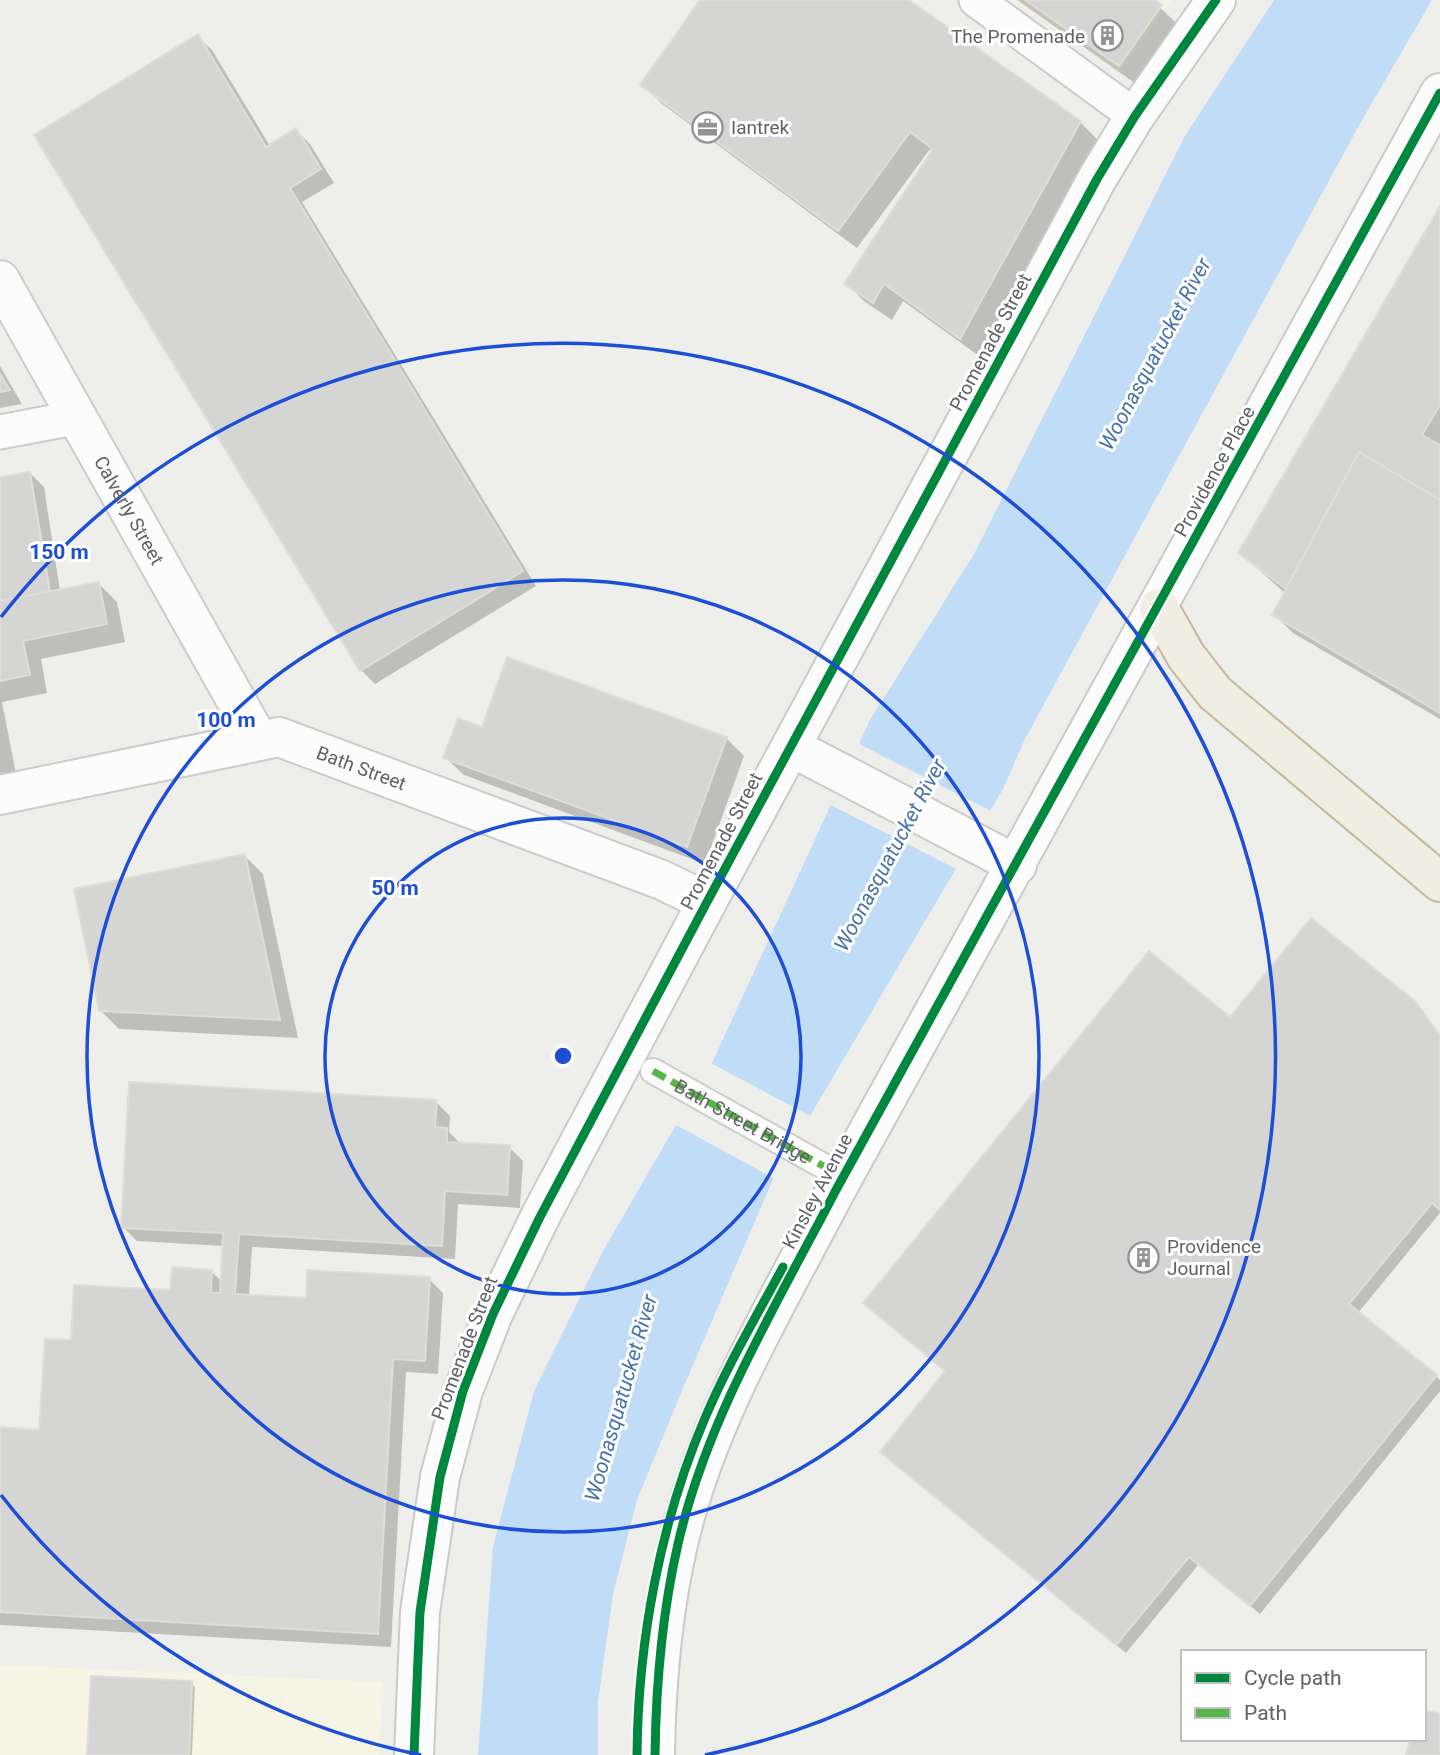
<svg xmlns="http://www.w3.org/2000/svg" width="1440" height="1755" viewBox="0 0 1440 1755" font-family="Roboto,sans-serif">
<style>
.commercial{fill:#f6f4e4}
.water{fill:#c0dcf7}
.pier{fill:#eeeeea}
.shadow{fill:#0003}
.building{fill:#d5d5d3;stroke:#deddd9;stroke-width:2}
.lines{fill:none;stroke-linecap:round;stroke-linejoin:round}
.pedestrian-casing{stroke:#cbcccb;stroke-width:28}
.minor-casing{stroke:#cbcccb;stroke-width:37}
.tertiary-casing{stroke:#cbcccb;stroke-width:42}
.secondary-casing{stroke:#cacaca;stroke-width:42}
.motorway-casing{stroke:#c5ba98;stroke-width:42}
.pedestrian{stroke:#fcfcfc;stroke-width:24}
.minor{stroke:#fcfcfc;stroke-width:33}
.tertiary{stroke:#fcfcfc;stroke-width:38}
.secondary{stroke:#fcfcfc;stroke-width:38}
.motorway{stroke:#f0ede3;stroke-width:38}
.quiet{stroke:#58b549;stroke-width:7;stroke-dasharray:14 7;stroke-linecap:butt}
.cycleway-casing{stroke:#fff;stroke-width:13}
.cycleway{stroke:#00873e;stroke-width:9}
.ring{fill:none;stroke:#1d4ed8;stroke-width:3.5}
.labels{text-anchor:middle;stroke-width:6;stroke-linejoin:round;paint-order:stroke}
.poi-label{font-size:19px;fill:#5f6267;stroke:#fff;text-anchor:start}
.street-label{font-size:19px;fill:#5f6267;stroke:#fff}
.water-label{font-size:21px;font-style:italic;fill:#4874ae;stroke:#fff}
.centre{fill:#1d4ed8;stroke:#fff;stroke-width:3.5}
.ring-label{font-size:21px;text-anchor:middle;font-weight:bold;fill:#1d4ed8;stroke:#fff;stroke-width:6;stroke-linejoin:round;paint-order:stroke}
</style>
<rect width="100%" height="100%" fill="#eeeeea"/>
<g class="commercial">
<path d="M1014,0H1171L1119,72Z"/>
<path d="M0,1665L383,1682L379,1755H0Z"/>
</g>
<path class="water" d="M1274,0H1432L1362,120L1025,739L1003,789L774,1177L683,1388L637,1500L613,1594L598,1702V1755H478L493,1547L534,1391L603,1251L712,1063L870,720L974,554L1185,136Z"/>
<g class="pier">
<path d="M857,743L993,812L958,870L829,804Z"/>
<path d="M709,1062L814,1118L777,1180L674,1124Z"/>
</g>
<g class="shadow">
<path d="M702,0H906L1080,122L1098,140L979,356L903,301L892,320L865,302L847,284L933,152L930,149L857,248L661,103L643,85Z"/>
<path d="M1017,0H1152L1187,33L1146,91Z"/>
<path d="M198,37L212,50L270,146L296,130L310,144L334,183L302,202L536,586L375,684L361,670Z"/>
<path d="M1440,209V719L1293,633L1275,615L1286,594L1240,553Z"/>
<path d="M0,366L22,404L0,408Z"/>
<path d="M30,473L44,487L60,591L99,584L117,602L125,642L41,659L47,693L2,702L16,774L0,777V478Z"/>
<path d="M726,738L744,756L705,864L464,775L445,757Z"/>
<path d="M245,856L263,874L298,1038L119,1029L100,1010Z"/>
<path d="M1423,1013L1440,1034V1213L1358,1313L1436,1376L1440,1380V1391L1260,1614L1199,1564L1126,1653L891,1460L1230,1019Z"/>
<path d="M436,1102L450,1116L449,1132L461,1144L509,1147L523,1161L520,1208L458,1204L455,1259L252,1247L249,1297L308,1300L429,1279L443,1293L438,1374L406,1372L391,1647L0,1625V1429L41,1431L72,1342L211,1271L222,1282L224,1246L137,1241L123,1227Z"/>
<path d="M191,1683L195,1687L192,1755H89Z"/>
</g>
<g class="building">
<path d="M700,0H909L1081,121L960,339L884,284L873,303L844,284L933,149L910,132L838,231L640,85Z"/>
<path d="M1025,0H1155L1162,5L1119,66Z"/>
<path d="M198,34L266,147L296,128L321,169L290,188L523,571L360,671L34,135Z"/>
<path d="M1440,206V405L1422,435L1440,445V500L1359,452L1286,589L1238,553Z"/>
<path d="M0,374L10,390L0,392Z"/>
<path d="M1359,452L1440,500V713L1272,615Z"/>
<path d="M30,472L50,592L0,601V477Z"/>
<path d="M99,582L107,624L23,641L30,675L0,681V601Z"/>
<path d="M507,657L727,737L687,847L443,758L458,718L482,727Z"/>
<path d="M245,854L280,1020L99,1011L74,889Z"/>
<path d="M1311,918L1415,1001L1440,1035V1210L1432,1203L1349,1304L1437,1375L1250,1606L1189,1557L1116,1645L880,1452L945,1371L863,1303L1149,951L1230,1017Z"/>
<path d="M129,1082L437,1100L435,1127L447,1128V1142L510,1145L507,1195L445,1191L442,1246L239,1234L235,1294L306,1298L307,1270L430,1277L425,1361L393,1359L378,1634L0,1612V1427L39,1430L45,1339L71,1340L74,1285L170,1290L172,1267L212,1270L211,1293H220L223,1233L121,1228Z"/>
<path d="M91,1676L192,1681L189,1755H87Z"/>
<path d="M1424,1710L1440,1714V1755H1406L1410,1739H1424Z"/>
</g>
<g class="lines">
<defs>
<g id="pedestrian">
<path id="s1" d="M653,1071L834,1172"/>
</g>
<g id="minor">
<path d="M976,0L1135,116"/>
<path d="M0,432L79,417"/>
</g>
<g id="tertiary">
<path id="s2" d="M0,280L259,741"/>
<path id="s3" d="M0,795L279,737L662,880L707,902"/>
</g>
<g id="secondary">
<path d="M791,747L1017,865"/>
<path d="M414,1755L420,1612L440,1477L463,1391L493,1314L540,1217L707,902L1097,179L1135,116L1216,0"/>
<path d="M655,1755C656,1684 662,1613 678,1544C707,1418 777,1304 836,1190L1440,93"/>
</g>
<path id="motorway" d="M1159,608L1186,656L1215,693L1440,882"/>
</defs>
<use href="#pedestrian" class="pedestrian-casing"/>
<use href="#minor" class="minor-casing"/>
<use href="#tertiary" class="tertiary-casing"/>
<use href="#secondary" class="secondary-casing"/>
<use href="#motorway" class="motorway-casing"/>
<use href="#pedestrian" class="pedestrian"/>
<use href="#minor" class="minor"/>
<use href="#tertiary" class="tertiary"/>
<use href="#secondary" class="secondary"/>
<use href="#motorway" class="motorway"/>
<path class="quiet" d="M653,1071L834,1172"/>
<defs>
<g id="cycleway">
<path d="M414,1755L420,1612L440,1477L463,1391L493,1314L540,1217L707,902L1097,179L1135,116L1216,0"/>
<path d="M637,1755C638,1641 660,1523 705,1418C727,1366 756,1317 783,1267"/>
<path d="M655,1755C656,1684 662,1613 678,1544C707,1418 777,1304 836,1190L1440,93"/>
</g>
</defs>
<use href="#cycleway" class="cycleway-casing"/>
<use href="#cycleway" class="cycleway"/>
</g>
<g class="ring">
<circle cx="563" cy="1056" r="238"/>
<circle cx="563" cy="1056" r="476"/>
<path d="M421 1755A713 713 0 0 1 1 1495M1 617A713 713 0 1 1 705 1755"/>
</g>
<defs>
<symbol id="building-ring" viewBox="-11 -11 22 22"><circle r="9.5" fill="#fff" stroke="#919395" stroke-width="1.5"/><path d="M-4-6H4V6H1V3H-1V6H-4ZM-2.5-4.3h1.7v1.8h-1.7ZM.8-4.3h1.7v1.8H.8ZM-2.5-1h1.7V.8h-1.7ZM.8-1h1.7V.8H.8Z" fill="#919395"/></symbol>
<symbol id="office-ring" viewBox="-11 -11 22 22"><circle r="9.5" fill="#fff" stroke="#919395" stroke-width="1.5"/><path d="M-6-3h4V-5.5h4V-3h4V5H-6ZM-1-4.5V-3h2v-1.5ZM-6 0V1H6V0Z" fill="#919395"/></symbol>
</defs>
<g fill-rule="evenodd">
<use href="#building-ring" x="1090" y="18" width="35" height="35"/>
<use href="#office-ring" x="690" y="110" width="35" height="35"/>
<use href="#building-ring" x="1126" y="1240" width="35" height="35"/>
</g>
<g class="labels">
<g class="poi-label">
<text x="1085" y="43" text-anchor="end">The Promenade</text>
<text x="731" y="134">Iantrek</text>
<text x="1167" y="1253">Providence<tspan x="1167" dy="22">Journal</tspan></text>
</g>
<g class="street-label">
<text transform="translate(990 342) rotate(-62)" y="7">Promenade Street</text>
<text transform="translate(1214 471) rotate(-61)" y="7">Providence Place</text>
<text dy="7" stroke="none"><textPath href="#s2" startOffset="264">Calverly Street</textPath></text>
<text dy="7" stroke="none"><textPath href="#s3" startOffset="373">Bath Street</textPath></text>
<text transform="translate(721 841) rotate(-62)" y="7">Promenade Street</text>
<text dy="7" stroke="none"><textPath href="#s1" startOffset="103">Bath Street Bridge</textPath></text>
<text transform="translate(817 1191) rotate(-62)" y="7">Kinsley Avenue</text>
<text transform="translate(464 1348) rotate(-69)" y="7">Promenade Street</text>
</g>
<g class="water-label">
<text transform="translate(1155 354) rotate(-62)" y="7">Woonasquatucket River</text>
<text transform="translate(890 855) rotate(-62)" y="7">Woonasquatucket River</text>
<text transform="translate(621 1398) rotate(-74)" y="7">Woonasquatucket River</text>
</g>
</g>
<circle cx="563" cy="1056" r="10" class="centre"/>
<g class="ring-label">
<text x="59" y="559">150 m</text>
<text x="226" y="727">100 m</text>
<text x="395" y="895">50 m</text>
</g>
<rect x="1181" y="1650" width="245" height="91" fill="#ffffff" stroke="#bfc0c2" stroke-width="2"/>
<rect x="1195" y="1673" width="35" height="10" fill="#00873e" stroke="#bfc0c2" stroke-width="2"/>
<text x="1244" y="1685" font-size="21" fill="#5f6267">Cycle path</text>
<rect x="1195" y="1708" width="35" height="10" fill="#58b549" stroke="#bfc0c2" stroke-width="2"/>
<text x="1244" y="1720" font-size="21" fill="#5f6267">Path</text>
</svg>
